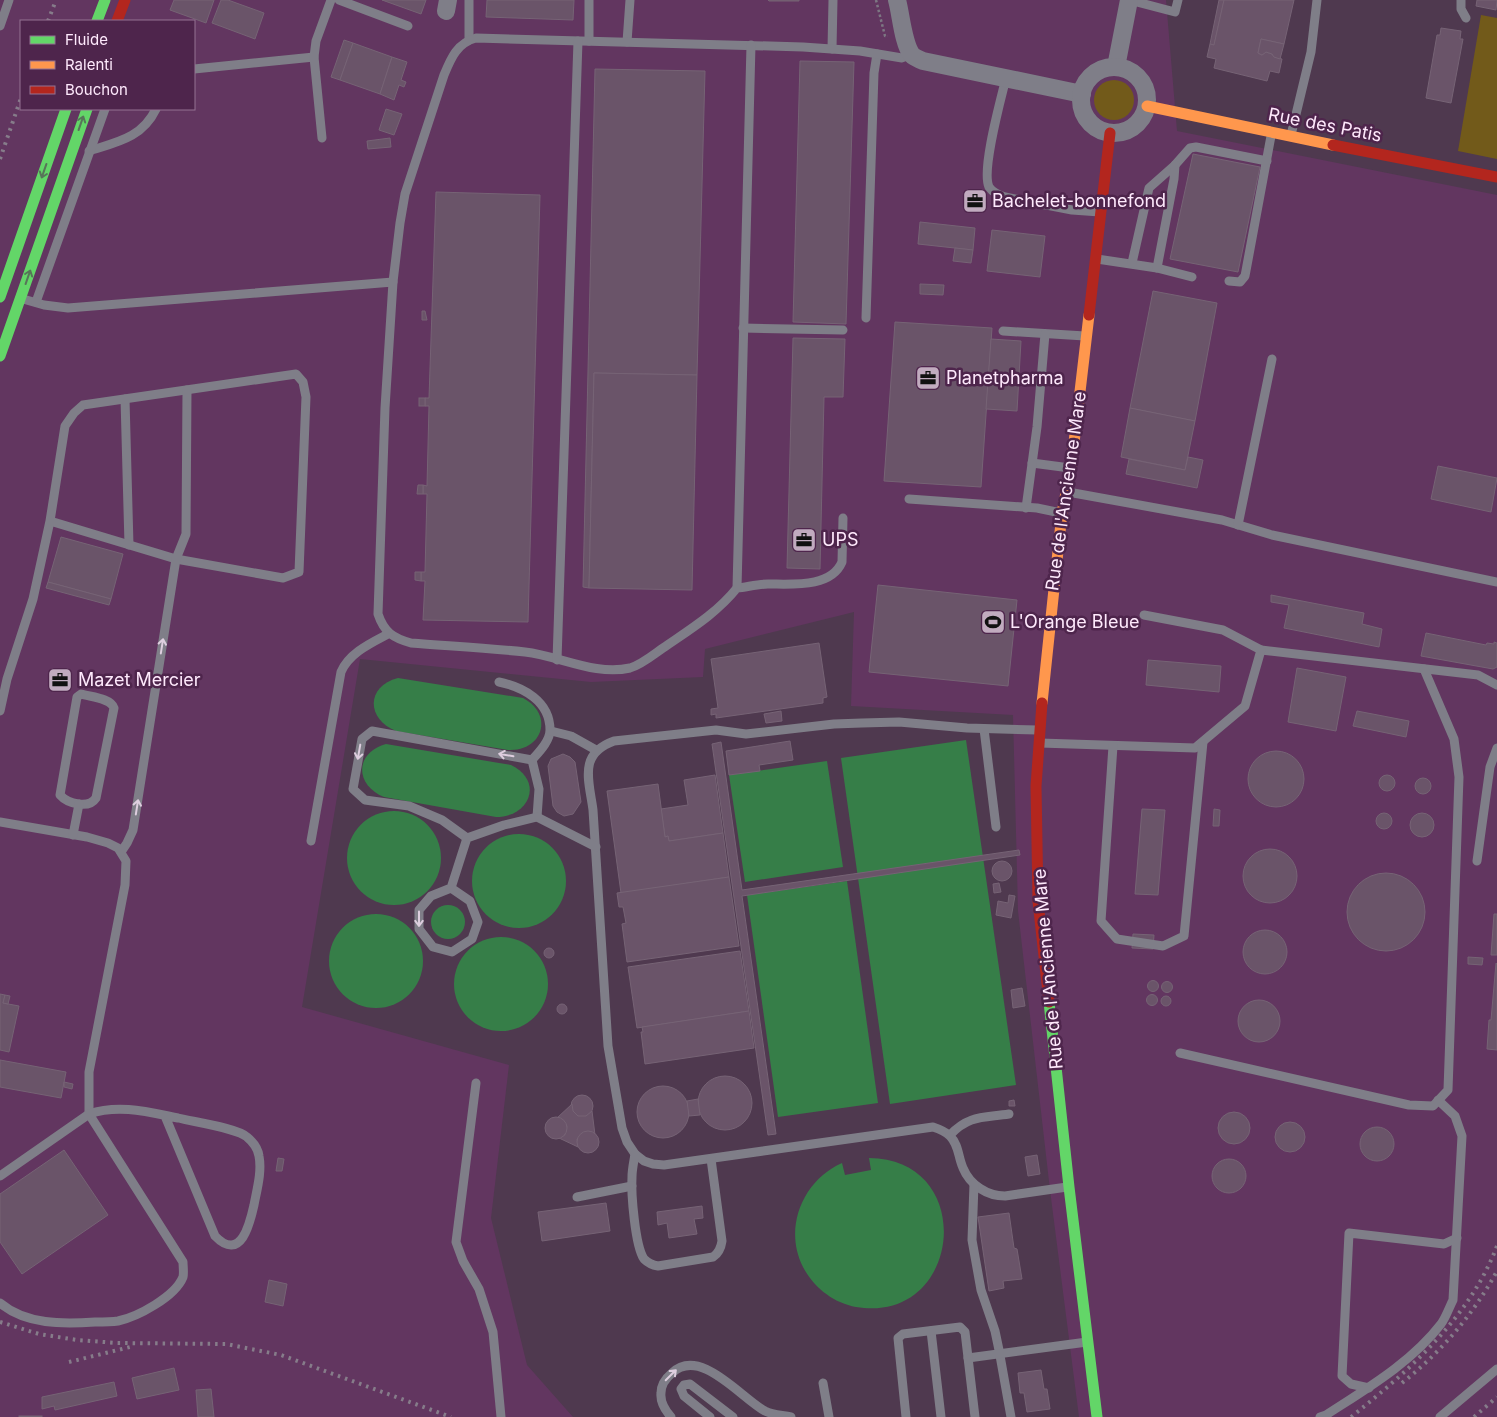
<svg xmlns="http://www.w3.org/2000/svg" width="1497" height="1417" viewBox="0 0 1497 1417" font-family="Inter,sans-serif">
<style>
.built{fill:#623660;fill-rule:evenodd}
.green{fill:#725a1a}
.water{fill:#367e48}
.building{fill:#6a5469;stroke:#766375}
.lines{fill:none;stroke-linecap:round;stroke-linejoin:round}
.path{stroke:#7d7783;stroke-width:2.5;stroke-dasharray:2.5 2.5;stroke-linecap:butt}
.lane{stroke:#7f7e88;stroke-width:9}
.street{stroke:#7f7e88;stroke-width:18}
.fast{stroke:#63d668;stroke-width:11}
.slow{stroke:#ff974d;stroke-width:11}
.jam{stroke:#b3261e;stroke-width:11}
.rail{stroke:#867c8a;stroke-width:4;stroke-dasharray:2.5 5;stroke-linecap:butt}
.oneway{stroke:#577559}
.oneway2{stroke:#decedf}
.labels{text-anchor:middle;stroke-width:5;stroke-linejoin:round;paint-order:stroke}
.street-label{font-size:18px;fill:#fee9fc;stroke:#4e254c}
.poi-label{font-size:18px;fill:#fee9fc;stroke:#4e254c;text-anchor:start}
</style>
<rect width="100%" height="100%" fill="#4f394f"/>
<path class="built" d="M0,0H1166L1177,131L1497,195V1417H1079L1050,1190L1018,911L1013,715L851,706L854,612L705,649L703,677L591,682L360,659L302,1007L509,1065L491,1218L527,1365L573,1417H0ZM21,21H194V109H21Z"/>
<g class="green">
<path d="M1481,15L1497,18V159L1458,151Z"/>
<circle cx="1114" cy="100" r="20"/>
</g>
<g class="water">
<path d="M398,678L523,698C555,715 542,752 508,750L396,731C366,719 366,686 398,678Z"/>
<path d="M966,740L1016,1085L890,1104L841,758Z"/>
<path d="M386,744L511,765C544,781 530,817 496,817L384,797C355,785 354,753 386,744Z"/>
<path d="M827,761L843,867L745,882L729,775Z"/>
<circle cx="394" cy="858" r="47"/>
<circle cx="519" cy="881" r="47"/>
<path d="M847,881L878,1103L778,1117L747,895Z"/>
<circle cx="448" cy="922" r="17"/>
<circle cx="376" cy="961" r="47"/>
<circle cx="501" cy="984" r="47"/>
<path d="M869,1158C979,1159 962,1325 856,1307C834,1303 814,1288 803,1267C783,1228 803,1180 842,1163L845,1175L871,1170Z"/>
</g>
<g class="building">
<path d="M174,0H214L206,23L170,10Z"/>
<path d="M221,0H228L264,13L255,39L212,23Z"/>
<path d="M382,0H426L421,14Z"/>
<path d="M487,0H574L573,20L486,17Z"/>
<path d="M768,0H799V1H769Z"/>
<path d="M1219,0H1224L1214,45L1210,44Z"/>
<path d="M1224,0H1294L1284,44L1261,39L1258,53L1262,55L1266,52L1272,54L1274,57L1282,59L1279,73L1270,71L1267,81L1214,68L1216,59L1207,57L1210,44L1214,45Z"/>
<path d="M1477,0H1497L1496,10L1476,6Z"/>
<path d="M1441,28L1461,31L1460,39H1463L1451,103L1426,98L1437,35H1440Z"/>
<path d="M1261,39L1284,44L1280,59L1274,57L1272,54L1266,52L1262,55L1258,53Z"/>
<path d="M344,40L353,43L340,80L331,77Z"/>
<path d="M353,43L392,57L380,94L340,80Z"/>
<path d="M392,57L407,62L401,80L406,82L404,87L399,85L394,100L380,94Z"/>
<path d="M800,61L854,62L846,324L793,322Z"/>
<path d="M595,69L705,71L697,375L594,373L589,588L583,587Z"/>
<path d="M386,109L402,114L394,135L379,130Z"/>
<path d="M390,138L391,147L368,149L367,141Z"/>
<path d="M1193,154L1260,167L1238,272L1170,259Z"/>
<path d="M436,192L540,195L528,622L423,620L425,581H421V572H425L427,494H423V485L427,486L429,406H425V398H429Z"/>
<path d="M920,222L975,228L973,250L918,244Z"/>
<path d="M992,230L1045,236L1040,277L987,271Z"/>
<path d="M955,248L973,250L971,263L953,261Z"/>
<path d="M920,284L944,285L943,295L920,294Z"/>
<path d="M1153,291L1217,303L1195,421L1130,408Z"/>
<path d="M422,311H425L427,320H422Z"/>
<path d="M895,322L992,328L981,487L884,481Z"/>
<path d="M793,338L845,339L843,397H824L820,569L787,568Z"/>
<path d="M991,339L1021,341L1017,411L986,409Z"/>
<path d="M594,373L697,375L692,590L589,588Z"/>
<rect x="419" y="398" width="6" height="8"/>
<path d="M1130,408L1195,421L1185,470L1121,457Z"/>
<path d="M1188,457L1203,460L1197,488L1126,474L1129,459L1185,470Z"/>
<path d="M1438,466L1497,478L1491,512L1431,499Z"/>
<path d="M418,485H423V494H417Z"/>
<path d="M61,537L123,554L111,599L48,582Z"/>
<path d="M415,572H421V581L415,580Z"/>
<path d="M48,582L111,599L109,605L46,588Z"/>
<path d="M878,585L1017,600L1008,686L869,672Z"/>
<path d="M1271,595L1364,613L1362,624L1382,629L1379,647L1284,628L1289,605L1271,602Z"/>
<path d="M1426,633L1486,645L1487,643L1494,644V642L1497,643V667L1493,669L1421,656Z"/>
<path d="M819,643L827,697L823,698V703L716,718V714L711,715V709L718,708L711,659Z"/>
<path d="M1148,660L1221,666L1219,692L1146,685Z"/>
<path d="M1297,668L1346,677L1336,731L1288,722Z"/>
<path d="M781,711L782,721L766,723L764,714Z"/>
<path d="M1357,711L1409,721L1406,737L1353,726Z"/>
<path d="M790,741L793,760L759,765L760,771L729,775L726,751Z"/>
<path d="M721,742L742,890L1019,850L1020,855L742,896L776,1134L768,1135L712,744Z"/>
<circle cx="1276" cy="779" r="28"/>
<path d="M563,754L570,757L575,762L581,802L573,814L564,816L557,812L553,806L548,766L551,759Z"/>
<path d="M715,775L723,833L669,841L668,836L665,837L661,809L688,805L684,780Z"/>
<circle cx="1387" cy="783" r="8"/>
<circle cx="1423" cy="786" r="8"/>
<path d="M658,784L665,837L668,836L669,841L723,833L729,877L621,893L607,791Z"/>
<path d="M1142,809L1165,810L1158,895L1135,894Z"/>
<path d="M1214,809L1220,810L1219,826H1213Z"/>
<circle cx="1422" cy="825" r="12"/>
<circle cx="1384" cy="821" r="8"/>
<circle cx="1270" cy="876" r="27"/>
<circle cx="1002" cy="871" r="10"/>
<circle cx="1386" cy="912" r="39"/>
<path d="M729,877L739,946L627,962L622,924L626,923L623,907H619L617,893Z"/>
<path d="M999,883L1001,892L994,893L993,884Z"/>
<path d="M1009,895L1015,896L1011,918L996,915L998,901L1008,903Z"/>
<path d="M1494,914H1497V955H1491Z"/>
<circle cx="1265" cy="952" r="22"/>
<path d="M1133,934L1154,935L1153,949L1132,948Z"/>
<circle cx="549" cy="953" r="5"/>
<path d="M740,951L749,1011L637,1028L628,967Z"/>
<path d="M1468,957L1483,958L1482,965L1468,964Z"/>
<path d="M1496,963L1497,964V1050L1487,1049L1489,1020H1491Z"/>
<circle cx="1153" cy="986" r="5.5"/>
<circle cx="1167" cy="987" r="5.5"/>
<path d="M1022,988L1025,1006L1013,1008L1011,990Z"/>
<path d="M0,994L5,995L3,1003L19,1006L9,1052L0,1050Z"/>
<circle cx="1152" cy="1000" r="5.5"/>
<path d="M5,995L10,996L8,1004L3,1003Z"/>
<circle cx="1166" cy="1001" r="5"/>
<circle cx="1259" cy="1021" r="21"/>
<circle cx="562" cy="1009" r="5"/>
<path d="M749,1011L754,1048L645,1064L641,1032H643L642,1027Z"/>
<path d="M0,1060L66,1072L61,1098L0,1087Z"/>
<circle cx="725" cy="1103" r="27"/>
<path d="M64,1082L73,1084L72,1089L64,1087Z"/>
<circle cx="663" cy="1112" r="26"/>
<circle cx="582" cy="1106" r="11"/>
<path d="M698,1099L700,1115L689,1116L687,1101Z"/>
<path d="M1014,1100L1015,1106H1009V1101Z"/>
<path d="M572,1104L573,1111L578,1116H586L592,1111L595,1135L588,1132L582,1134L577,1139L578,1147L559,1138L565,1135L567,1126L563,1120L557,1118Z"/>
<circle cx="1234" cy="1128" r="16"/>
<circle cx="556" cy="1128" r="11"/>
<circle cx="1290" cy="1137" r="15"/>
<circle cx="1377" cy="1144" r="17"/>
<circle cx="588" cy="1142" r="11"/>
<path d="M64,1150L108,1215L22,1274L0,1242V1194Z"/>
<path d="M1037,1155L1040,1174L1028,1176L1025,1157Z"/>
<path d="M278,1158L284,1159L282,1171H276Z"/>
<circle cx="1229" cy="1176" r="17"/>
<path d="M606,1203L610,1231L542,1241L538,1212Z"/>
<path d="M702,1206L703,1218L694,1219L697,1234L669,1238L667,1223L658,1225L657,1212Z"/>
<path d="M1009,1213L1014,1248L1017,1249L1022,1279L1003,1281L1004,1288L989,1291L978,1217Z"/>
<path d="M269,1280L287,1284L283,1306L265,1302Z"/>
<path d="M174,1368L179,1390L137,1399L132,1378Z"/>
<path d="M1041,1370L1044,1389H1047L1050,1409L1027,1412L1024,1393H1020L1018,1373Z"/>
<path d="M114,1382L117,1396L55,1410L54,1406L42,1409V1397Z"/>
<path d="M211,1389L214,1417H198L196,1390Z"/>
<rect x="19" y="1416" width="23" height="1"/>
</g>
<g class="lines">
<path class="path" d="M876,0L885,36H888"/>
<g class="lane">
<path d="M339,0L408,26"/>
<path d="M589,0V41"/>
<path d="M1129,0L1175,12L1178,0"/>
<path d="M1461,0V9L1466,18"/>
<path d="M0,26L9,0"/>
<path d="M469,40V0"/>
<path d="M627,42L630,0"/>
<path d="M832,49L833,0"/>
<path d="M194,69L314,57"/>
<path d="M1006,78C1001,99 981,170 989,187C993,193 999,195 1005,197L1072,210L1100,212"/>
<path d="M1291,135L1311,52L1317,0"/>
<path d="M322,138L314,57L316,41L331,0"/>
<path d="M89,151C117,142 142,138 156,109"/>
<path d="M1097,259L1157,268L1192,277"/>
<path d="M1132,263L1149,188L1175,165L1190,148L1196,147L1267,161"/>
<path d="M1157,268L1174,179L1175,165"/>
<path d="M1229,281L1240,282L1245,276L1271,136"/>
<path d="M23,299L44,305L68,308L393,282"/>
<path d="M36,302L105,109"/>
<path d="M866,318L874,73L877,54"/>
<path d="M743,328L843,330"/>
<path d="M1003,331L1085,336"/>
<path d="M125,399L129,545"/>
<path d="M1032,463L1070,468"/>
<path d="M1068,492L1222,520L1272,535L1497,582"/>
<path d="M909,499L1037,508L1061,513"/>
<path d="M1026,508L1037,427L1045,334"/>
<path d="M843,518L842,562C831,588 792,584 768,584C758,584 747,587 737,588C716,614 689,630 663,648C653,655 641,665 630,668C595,676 560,656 525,652C487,648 449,646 411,643C393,638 384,632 378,614L385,408L393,282L400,223L405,194L444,75C451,58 457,43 476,38L803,47L860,51L902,58L911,54"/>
<path d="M1238,525L1272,359"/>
<path d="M737,588L751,45"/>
<path d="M1261,650L1478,675L1497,685"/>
<path d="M557,660L578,41"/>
<path d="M499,682C523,687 550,701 550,730C550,741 539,752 532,760"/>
<path d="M81,694C91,697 111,698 114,708L96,798C89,809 68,804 60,795L77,697Z"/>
<path d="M0,711L7,679L33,599L50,521L176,559L283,578L299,572L306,397L303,382L296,374L83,405L74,413L65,426L50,521"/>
<path d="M984,729L996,827"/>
<path d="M1038,730L967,728L899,722L862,723L834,724L746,734L716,730L614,741C578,754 589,780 593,810L608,1046L622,1128L627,1142L635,1154L644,1161L653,1164L664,1165L933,1127C939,1129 945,1131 950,1136C959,1145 958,1157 963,1168C970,1185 987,1196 1005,1196L1067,1187"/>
<path d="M551,731L571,736L596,750"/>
<path d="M1040,743L1195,748L1245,706L1261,650L1223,630L1144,615"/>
<path d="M1113,746L1101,921L1117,939L1163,946L1184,936L1203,742"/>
<path d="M0,822L87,837L108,843L118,848L126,861L125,885L89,1072V1114L183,1262C183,1266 184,1273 183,1277C175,1297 137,1317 118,1321C111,1322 102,1322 95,1322C63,1324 26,1325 0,1303"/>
<path d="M73,835L79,804"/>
<path d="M467,838L442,820L409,806L365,800L353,789L362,739L372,731L532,760L539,789L537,817"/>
<path d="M311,841L341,672C349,653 371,643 388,634"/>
<path d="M121,852L127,843L133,830L176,559L186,534L187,390"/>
<path d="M1477,861L1490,767L1497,748"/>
<path d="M451,888L470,901L478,922L472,939L452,952L433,947L419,929V910L431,896L451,888L467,838L504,825L537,817L596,847"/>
<path d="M1180,1053L1409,1105L1433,1106L1448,1090L1459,777L1454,739L1424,669"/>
<path d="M476,1083L456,1242L463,1261L479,1289L493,1332L501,1417"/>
<path d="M950,1135C969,1115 983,1118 1009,1114"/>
<path d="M635,1154C634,1161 632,1169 632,1177C631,1193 635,1246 644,1259C648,1263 652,1265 658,1266L713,1257C719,1253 721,1248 722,1241L711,1159"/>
<path d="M0,1176L89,1114C119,1104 148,1112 178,1118C194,1122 237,1128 247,1137C253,1142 258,1149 259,1156C262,1172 257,1189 254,1205C250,1223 241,1263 215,1236L165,1116"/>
<path d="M974,1184L972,1240L981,1290L995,1331L999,1350L1011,1417"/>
<path d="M577,1197L632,1186"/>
<path d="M931,1331L941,1417"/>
<path d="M968,1358L1087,1342"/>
<path d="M823,1383L829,1417"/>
<path d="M1369,1388L1351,1384L1342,1376L1349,1233L1444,1244L1457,1238"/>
<path d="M671,1417C665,1410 660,1402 661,1393C661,1384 666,1378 672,1373C700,1346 741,1398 765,1411C773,1415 782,1415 791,1417"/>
<path d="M710,1417L684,1396L681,1389L684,1385L690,1384L733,1417"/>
<path d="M906,1417L898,1338L903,1334L960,1327L965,1332L975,1417"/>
<path d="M1320,1417L1326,1415C1366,1389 1411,1363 1441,1324C1446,1317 1449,1308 1453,1300L1462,1136L1455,1116L1438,1100"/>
<path d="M1440,1417L1497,1369"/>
</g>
<g class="street">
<path d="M897,0C901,14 903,44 912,55C915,58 919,59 923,61L1082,94"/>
<path d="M446,11L448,0"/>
<path d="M1116,67L1129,0"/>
<circle cx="1114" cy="100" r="33"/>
</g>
<g class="fast">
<path d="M97,21L105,0"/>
<path d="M0,297L66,109"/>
<path d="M0,356L87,109"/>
<path d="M1049,1002L1069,1187L1097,1417"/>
</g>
<g class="slow">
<path d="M1147,106L1333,145"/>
<path d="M1042,703L1062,513L1071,468L1089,315"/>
</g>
<g class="jam">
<path d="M117,21L125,0"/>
<path d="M1333,145L1497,177"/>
<path d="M1089,315L1110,133"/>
<path d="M1042,703L1036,786L1038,901L1049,1002"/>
</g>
<g class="rail">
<path d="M48,21L56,0"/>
<path d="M0,159L21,98"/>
<path d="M0,1322L39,1334L77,1340L117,1343L226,1344L281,1355L451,1417"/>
<path d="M69,1362L130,1347"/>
<path d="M1402,1383C1441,1352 1473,1315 1497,1271"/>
<path d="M1351,1417C1410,1370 1470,1317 1497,1246"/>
<path d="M1474,1417L1497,1397"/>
</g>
</g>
<defs><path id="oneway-shaft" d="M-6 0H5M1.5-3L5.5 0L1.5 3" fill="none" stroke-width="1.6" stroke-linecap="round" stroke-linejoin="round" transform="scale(1.25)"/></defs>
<g class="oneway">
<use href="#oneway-shaft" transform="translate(81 123) rotate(-71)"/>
<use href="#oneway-shaft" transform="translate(44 171) rotate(109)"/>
<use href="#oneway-shaft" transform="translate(28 277) rotate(-71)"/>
</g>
<g class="oneway2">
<use href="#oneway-shaft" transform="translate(162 646) rotate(-81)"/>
<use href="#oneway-shaft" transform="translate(359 752) rotate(100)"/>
<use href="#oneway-shaft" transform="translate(506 755) rotate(-170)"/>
<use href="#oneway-shaft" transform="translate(137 807) rotate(-81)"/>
<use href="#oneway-shaft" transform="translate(419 919) rotate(90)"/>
<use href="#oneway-shaft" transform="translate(671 1375) rotate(-45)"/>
</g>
<defs>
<symbol id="office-square" viewBox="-11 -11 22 22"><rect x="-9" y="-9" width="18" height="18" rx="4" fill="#c1abbf" stroke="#4e254c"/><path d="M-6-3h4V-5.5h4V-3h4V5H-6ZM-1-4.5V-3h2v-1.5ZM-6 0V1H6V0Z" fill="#111"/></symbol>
<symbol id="stadium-square" viewBox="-11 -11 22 22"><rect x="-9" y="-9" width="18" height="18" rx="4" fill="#c1abbf" stroke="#4e254c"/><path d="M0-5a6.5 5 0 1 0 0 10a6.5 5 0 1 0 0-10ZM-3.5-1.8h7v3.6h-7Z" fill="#111"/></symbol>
</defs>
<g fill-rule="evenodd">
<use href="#office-square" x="961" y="187" width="28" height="28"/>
<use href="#office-square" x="914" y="364" width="28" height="28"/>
<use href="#office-square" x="790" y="526" width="28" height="28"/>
<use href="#stadium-square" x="979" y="608" width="28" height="28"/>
<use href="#office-square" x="46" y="666" width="28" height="28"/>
</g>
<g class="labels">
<g class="street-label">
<text transform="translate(1325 125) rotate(11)" y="6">Rue des Patis</text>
<text transform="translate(1066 491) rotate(-82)" y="6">Rue de l'Ancienne Mare</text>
<text transform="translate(1048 969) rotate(-95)" y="6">Rue de l'Ancienne Mare</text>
</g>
<g class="poi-label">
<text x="992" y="207">Bachelet-bonnefond</text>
<text x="946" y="384">Planetpharma</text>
<text x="822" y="546">UPS</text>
<text x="1010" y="628">L'Orange Bleue</text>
<text x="78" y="686">Mazet Mercier</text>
</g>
</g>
<rect x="20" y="20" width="175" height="90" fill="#4e254c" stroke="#947392"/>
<rect x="30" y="36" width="25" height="8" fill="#63d668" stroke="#947392"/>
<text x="65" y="45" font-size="15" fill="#fee9fc">Fluide</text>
<rect x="30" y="61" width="25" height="8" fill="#ff974d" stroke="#947392"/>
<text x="65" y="70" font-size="15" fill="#fee9fc">Ralenti</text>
<rect x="30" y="86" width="25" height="8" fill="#b3261e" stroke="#947392"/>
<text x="65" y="95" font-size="15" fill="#fee9fc">Bouchon</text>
</svg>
